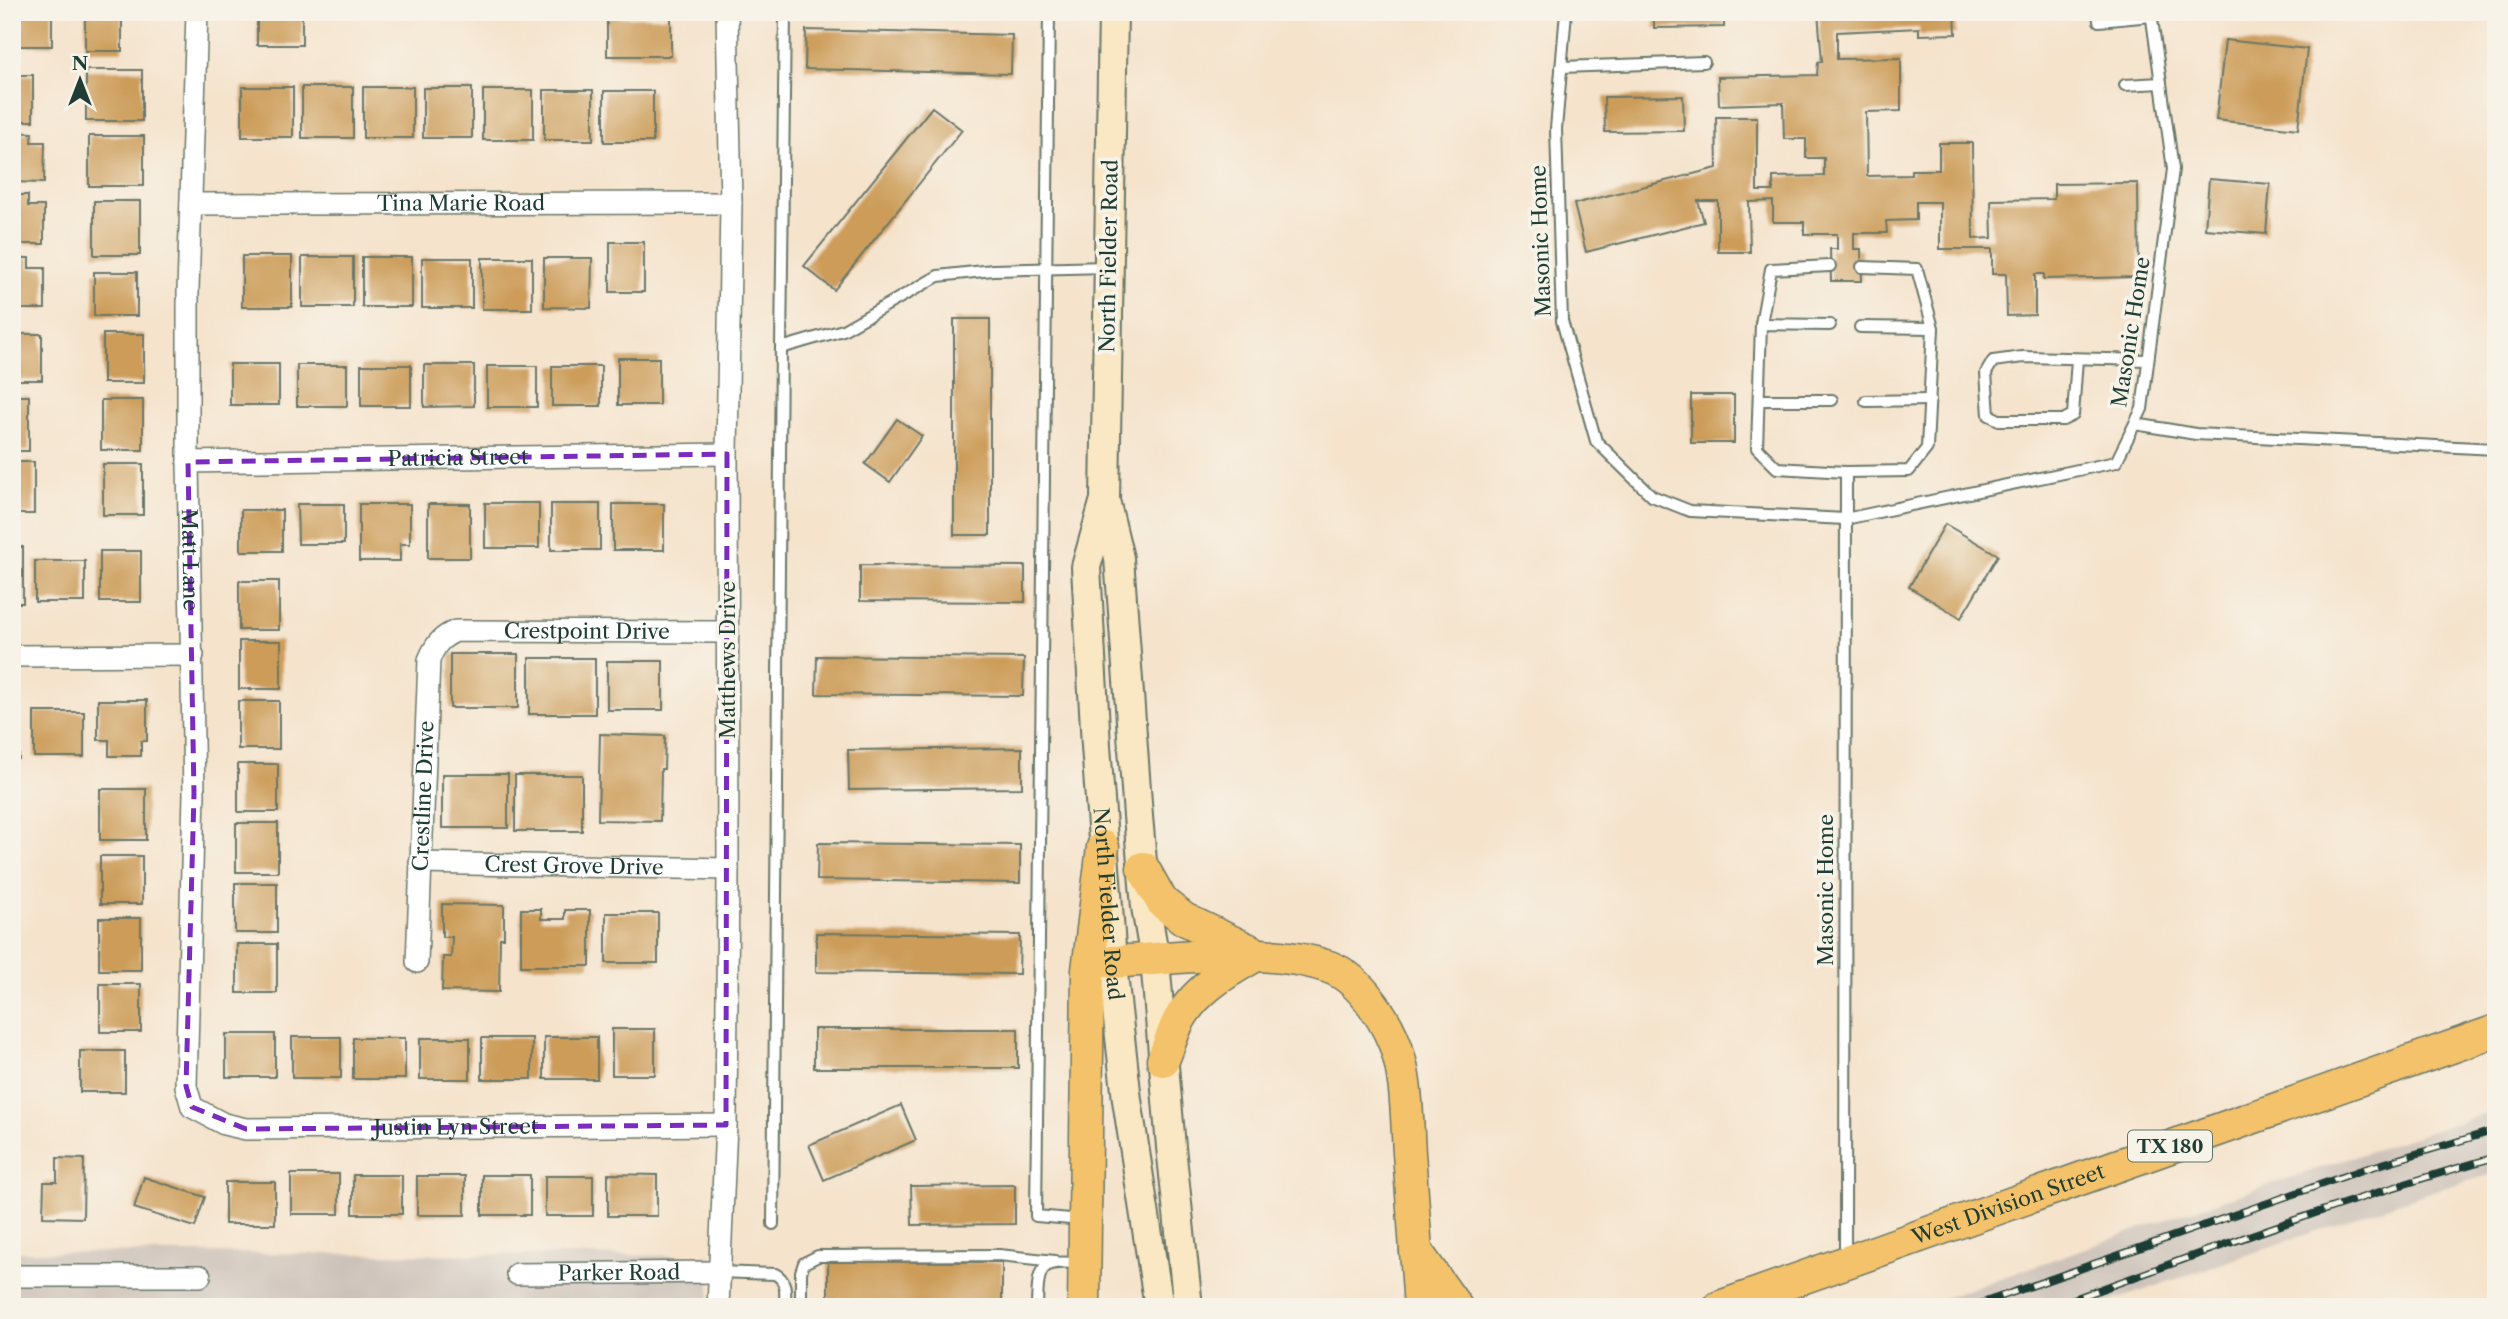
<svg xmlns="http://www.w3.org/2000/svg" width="2508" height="1319" viewBox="0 0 2508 1319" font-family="'Libre Caslon Text',serif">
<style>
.industrial{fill:#cdc2b9}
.building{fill:#cc9c58}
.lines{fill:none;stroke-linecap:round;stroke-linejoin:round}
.lane-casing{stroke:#6a7769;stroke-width:14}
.street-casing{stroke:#6a7769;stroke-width:24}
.secondary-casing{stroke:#6a7769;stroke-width:32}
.primary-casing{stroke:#6a7769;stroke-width:35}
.lane{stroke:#fff;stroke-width:10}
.street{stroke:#fff;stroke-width:21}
.secondary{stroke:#fae7c3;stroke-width:28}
.primary{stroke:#f3c26a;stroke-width:32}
.rail-casing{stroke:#1f3d34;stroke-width:8}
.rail{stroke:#f7f3e8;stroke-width:5;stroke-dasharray:16;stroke-linecap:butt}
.marked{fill:none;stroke:#7b2cbf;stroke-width:5;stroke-dasharray:14 9;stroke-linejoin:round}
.labels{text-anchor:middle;stroke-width:7;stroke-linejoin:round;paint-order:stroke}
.shield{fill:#f7f3e8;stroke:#60746a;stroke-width:2}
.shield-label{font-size:19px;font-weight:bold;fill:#1f3d34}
.street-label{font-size:21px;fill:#1f3d34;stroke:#f7f3e8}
</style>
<rect width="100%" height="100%" fill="#f7f3e8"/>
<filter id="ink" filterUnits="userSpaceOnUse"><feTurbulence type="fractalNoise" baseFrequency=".0143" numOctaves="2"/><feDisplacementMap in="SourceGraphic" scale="14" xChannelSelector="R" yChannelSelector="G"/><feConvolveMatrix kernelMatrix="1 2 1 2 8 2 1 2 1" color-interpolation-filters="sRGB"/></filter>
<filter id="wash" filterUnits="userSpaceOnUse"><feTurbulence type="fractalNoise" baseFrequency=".00686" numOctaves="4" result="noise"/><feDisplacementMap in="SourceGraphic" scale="28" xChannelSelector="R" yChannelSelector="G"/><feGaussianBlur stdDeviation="1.57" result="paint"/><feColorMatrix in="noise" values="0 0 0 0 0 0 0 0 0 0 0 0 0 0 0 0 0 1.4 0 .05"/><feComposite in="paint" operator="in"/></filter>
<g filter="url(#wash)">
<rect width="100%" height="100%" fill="#f5e3cc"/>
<g class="industrial">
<path d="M2496,1110V1173L2433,1191L2095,1307H1919L2184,1213Z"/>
<path d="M13,1252L711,1256L709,1307H13Z"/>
</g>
<g id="blocks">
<g class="building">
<rect x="12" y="12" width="40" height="34"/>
<rect x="85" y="12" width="37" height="39"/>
<rect x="257" y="12" width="45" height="33"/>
<path d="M1654,12H1724V27L1654,28Z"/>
<path d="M1818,12H1955L1956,34L1919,35V28L1837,32V59L1901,58V111L1866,112L1867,176L1911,175V170H1939V143H1972L1973,239L1992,238L1991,200L2054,199V184L2138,183L2139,277L2044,279V274H2035V315L2007,316L2006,274H1992V249H1940V202H1916V220L1886,221L1887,233H1854V249H1861L1862,281H1831L1830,249H1837V234H1804V222H1773V201L1749,202L1750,252H1718V201H1698L1704,222L1586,252L1574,204L1717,168L1716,117H1757V191H1773V177L1824,176V158H1806V139H1784L1783,103L1719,105L1718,77L1817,75L1818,62L1822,61Z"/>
<rect x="607" y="17" width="64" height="39"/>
<path d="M806,30L1012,35L1011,74L805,69Z"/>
<path d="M2225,40L2307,49L2298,129L2216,120Z"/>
<rect x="86" y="70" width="56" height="51"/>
<rect x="12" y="75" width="21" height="46"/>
<rect x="242" y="87" width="51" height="50"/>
<rect x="302" y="87" width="51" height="51"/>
<rect x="363" y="87" width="50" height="51"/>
<rect x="423" y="88" width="49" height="50"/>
<rect x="483" y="90" width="50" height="50"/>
<rect x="544" y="90" width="49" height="50"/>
<rect x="604" y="91" width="49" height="51"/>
<path d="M1683,96L1684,131L1605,132L1604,97Z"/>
<path d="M932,107L962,130L834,290L804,266Z"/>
<path d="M12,132L32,133L31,142H45L44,183L12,182Z"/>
<rect x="89" y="136" width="55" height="50"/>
<path d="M2209,179L2270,184L2266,234L2205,229Z"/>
<path d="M12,195H28V206H44V244H12Z"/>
<rect x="94" y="201" width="46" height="54"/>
<rect x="610" y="242" width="34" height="50"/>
<rect x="242" y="256" width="50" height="51"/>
<rect x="302" y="257" width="51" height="50"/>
<rect x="362" y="257" width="50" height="50"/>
<path d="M12,258H29V268H45V309H12Z"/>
<rect x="422" y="258" width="50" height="50"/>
<rect x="482" y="258" width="50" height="51"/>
<path d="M544,258H592L591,308L544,307Z"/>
<rect x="94" y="272" width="43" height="44"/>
<rect x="954" y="319" width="36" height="216"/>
<rect x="12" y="334" width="30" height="46"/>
<rect x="103" y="334" width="41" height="49"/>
<rect x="618" y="358" width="41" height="47"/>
<rect x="230" y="364" width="49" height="41"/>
<rect x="297" y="365" width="50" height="41"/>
<rect x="361" y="365" width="50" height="41"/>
<path d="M424,365H474V406L424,407Z"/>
<rect x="487" y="366" width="50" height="41"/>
<rect x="552" y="366" width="49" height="40"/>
<rect x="1691" y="395" width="43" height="48"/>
<rect x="12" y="396" width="17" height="55"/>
<rect x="101" y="400" width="42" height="50"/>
<path d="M897,419L922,436L890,482L865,464Z"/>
<rect x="12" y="462" width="22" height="52"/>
<rect x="103" y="464" width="40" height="51"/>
<rect x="485" y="503" width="54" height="45"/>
<path d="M297,504H344V544H298Z"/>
<path d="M359,504H410V544H400V561H359Z"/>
<rect x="428" y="504" width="42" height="54"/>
<rect x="551" y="504" width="49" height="46"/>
<rect x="613" y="504" width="51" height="46"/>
<rect x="241" y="510" width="41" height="41"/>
<path d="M1945,524L1998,555L1961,618L1909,587Z"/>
<rect x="12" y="547" width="11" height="56"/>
<rect x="100" y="551" width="41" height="51"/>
<rect x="35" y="561" width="50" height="41"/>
<path d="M860,565L1025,566V602L860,601Z"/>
<rect x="239" y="581" width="40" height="49"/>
<rect x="239" y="641" width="42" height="48"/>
<rect x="450" y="654" width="68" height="54"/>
<path d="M817,656L1024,658L1023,696L816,694Z"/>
<rect x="529" y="658" width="66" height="56"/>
<rect x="607" y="661" width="56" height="49"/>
<path d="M98,700H147V741H141V756H109V740H98Z"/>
<rect x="238" y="701" width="41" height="48"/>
<rect x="34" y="712" width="50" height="45"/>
<rect x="12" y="715" width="7" height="44"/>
<path d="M600,734L665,736L664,769H661L660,821L598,820Z"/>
<path d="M1022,748V788L849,790L848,750Z"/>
<rect x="238" y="764" width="40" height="48"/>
<rect x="442" y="774" width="66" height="54"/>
<rect x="515" y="775" width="67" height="56"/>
<rect x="100" y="789" width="46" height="51"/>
<rect x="236" y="823" width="42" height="49"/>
<path d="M818,843L1020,845V883L817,880Z"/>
<rect x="100" y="856" width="42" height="48"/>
<rect x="235" y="883" width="42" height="50"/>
<path d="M442,904L504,905V938H500L499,992L442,991L443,957H451L452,937H442Z"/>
<path d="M521,909H541V919H565V910H590V966H521Z"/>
<rect x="606" y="913" width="52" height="50"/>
<rect x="99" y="918" width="42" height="52"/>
<path d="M816,933L1020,935L1019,974L816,972Z"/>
<rect x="237" y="944" width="40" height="49"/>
<rect x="100" y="984" width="41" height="48"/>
<rect x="612" y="1029" width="43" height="46"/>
<rect x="814" y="1029" width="204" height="39"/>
<rect x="226" y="1034" width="49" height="43"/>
<rect x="292" y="1037" width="49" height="41"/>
<rect x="544" y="1037" width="53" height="42"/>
<rect x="353" y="1038" width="52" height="41"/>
<rect x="420" y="1038" width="50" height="41"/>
<rect x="482" y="1038" width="50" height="41"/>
<rect x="80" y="1051" width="45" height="41"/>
<path d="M901,1105L916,1140L824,1180L809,1145Z"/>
<path d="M57,1158L84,1159L83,1218L43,1217L44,1182H57Z"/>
<rect x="291" y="1174" width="48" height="40"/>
<path d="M608,1174L657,1175V1216H608Z"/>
<rect x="353" y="1175" width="49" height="39"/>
<rect x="482" y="1175" width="48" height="40"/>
<rect x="417" y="1176" width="48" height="39"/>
<rect x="545" y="1176" width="48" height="40"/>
<path d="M144,1177L205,1197L195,1227L134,1208Z"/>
<rect x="225" y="1182" width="50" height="42"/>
<path d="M1015,1185V1224L912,1225L911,1186Z"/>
<path d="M828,1261L1002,1262V1307H828Z"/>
</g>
</g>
</g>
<g filter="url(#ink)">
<use href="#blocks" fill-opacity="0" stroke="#6a7769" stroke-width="2"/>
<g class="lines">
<defs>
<g id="lane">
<path d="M785,12L781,348L843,330L938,276L993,270L1107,267"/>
<path d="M1049,12L1036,1216L1082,1220"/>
<path d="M1566,12L1556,129L1562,321L1596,441L1652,496L1690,511L1845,519L2116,462L2142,409L2173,169L2151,12"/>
<path d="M2098,12L2099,21L2151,16"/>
<path d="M1561,67L1704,62"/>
<path d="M2125,85L2161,83"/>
<path d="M1862,267L1917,269L1933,328"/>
<path d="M1761,324L1771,269L1830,266"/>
<path d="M1830,325L1761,324L1757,448L1777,468L1846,472L1909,471L1927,448L1933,328L1860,327"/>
<path d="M2077,359L2073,415L2063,420H1999L1989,415L1986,373L1993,361L2023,357L2148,360"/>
<path d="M1759,400H1832"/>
<path d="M1866,401L1930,400"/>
<path d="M2135,424L2196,434L2496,449"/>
<path d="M773,1224L781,348"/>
<path d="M1845,1259L1846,472"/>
<path d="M719,1272L775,1274C788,1281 785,1293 785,1307"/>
<path d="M801,1307V1272L804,1263L818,1256L999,1255L1055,1261"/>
<path d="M1037,1307C1038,1266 1039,1259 1082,1264"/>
</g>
<g id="street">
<path id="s1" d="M197,12L188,290V462L194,794L186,1086L192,1107L224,1124L246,1129L726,1125"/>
<path id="s2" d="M191,204L731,203"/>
<path id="s3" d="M188,462L727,454"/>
<path d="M12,656L193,655"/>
<path id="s4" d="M420,863L728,869"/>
<path id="s5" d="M417,962L429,660C435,645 441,637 456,631L728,632"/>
<path id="s6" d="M517,1274L719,1272"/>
<path d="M12,1276H200"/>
<path d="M718,1307L726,1125L728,869L727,454L731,203L727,12"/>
</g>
<g id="secondary">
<path d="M1113,12L1105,500L1119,558L1138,816L1146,907L1155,960L1171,1147L1188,1307"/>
<path id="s7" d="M1104,503L1086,567L1096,746L1113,974L1127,1100L1159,1307"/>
</g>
<g id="primary">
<path d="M1143,868L1162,902L1184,919L1253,952"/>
<path d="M1112,962C1180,958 1265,945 1329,967C1361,978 1391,1026 1399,1057C1407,1087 1407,1121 1409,1153C1413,1204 1416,1255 1420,1307"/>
<path d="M1163,1060C1168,1048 1172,1035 1177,1024C1193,991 1226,972 1256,955"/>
<path d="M1416,1251L1456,1307"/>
<path d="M1084,1307L1088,970L1103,847"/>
<path id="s8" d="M1720,1307L2496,1031"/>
</g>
</defs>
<use href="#lane" class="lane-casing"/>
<use href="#street" class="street-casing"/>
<use href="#secondary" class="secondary-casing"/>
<use href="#primary" class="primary-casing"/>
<use href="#lane" class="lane"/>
<use href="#street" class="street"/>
<use href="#secondary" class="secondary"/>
<use href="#primary" class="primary"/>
<defs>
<g id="rail">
<path d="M1971,1307L2362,1170L2496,1130"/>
<path d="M2052,1307C2198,1254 2345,1199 2496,1157"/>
</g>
</defs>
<use href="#rail" class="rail-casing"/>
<use href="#rail" class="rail"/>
</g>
</g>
<path class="marked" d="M727,454L726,1125L246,1129L192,1107L186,1086L194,794L188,462Z"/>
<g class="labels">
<rect class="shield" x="2128" y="1130.5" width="84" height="31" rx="5"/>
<g class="shield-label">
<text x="2170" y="1153">TX 180</text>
</g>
<g class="street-label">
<text dy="7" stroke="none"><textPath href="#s2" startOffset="270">Tina Marie Road</textPath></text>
<text transform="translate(1541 241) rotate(-92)" y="7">Masonic Home</text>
<text transform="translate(1109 256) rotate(-89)" y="7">North Fielder Road</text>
<text transform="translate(2131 332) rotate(-81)" y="7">Masonic Home</text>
<text dy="7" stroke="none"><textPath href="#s3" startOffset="270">Patricia Street</textPath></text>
<text dy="7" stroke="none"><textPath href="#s1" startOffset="548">Matt Lane</textPath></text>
<text dy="7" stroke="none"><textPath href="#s5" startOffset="474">Crestpoint Drive</textPath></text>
<text transform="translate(728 660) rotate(-90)" y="7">Matthews Drive</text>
<text dy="7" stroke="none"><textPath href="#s5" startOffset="166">Crestline Drive</textPath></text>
<text dy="7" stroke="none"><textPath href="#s4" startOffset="154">Crest Grove Drive</textPath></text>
<text transform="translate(1826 890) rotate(-90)" y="7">Masonic Home</text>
<text dy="7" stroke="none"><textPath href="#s7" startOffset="404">North Fielder Road</textPath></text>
<text dy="7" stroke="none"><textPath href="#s1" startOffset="1365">Justin Lyn Street</textPath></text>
<text dy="7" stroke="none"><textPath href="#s8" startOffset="306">West Division Street</textPath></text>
<text dy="7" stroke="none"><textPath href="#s6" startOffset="102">Parker Road</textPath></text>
</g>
</g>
<rect width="2508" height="1319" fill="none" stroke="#f7f3e8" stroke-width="42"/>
<g transform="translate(80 80)" stroke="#f7f3e8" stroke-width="5" paint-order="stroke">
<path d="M0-5L12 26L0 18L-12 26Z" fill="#1f3d34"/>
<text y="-10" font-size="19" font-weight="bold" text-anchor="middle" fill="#1f3d34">N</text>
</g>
</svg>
